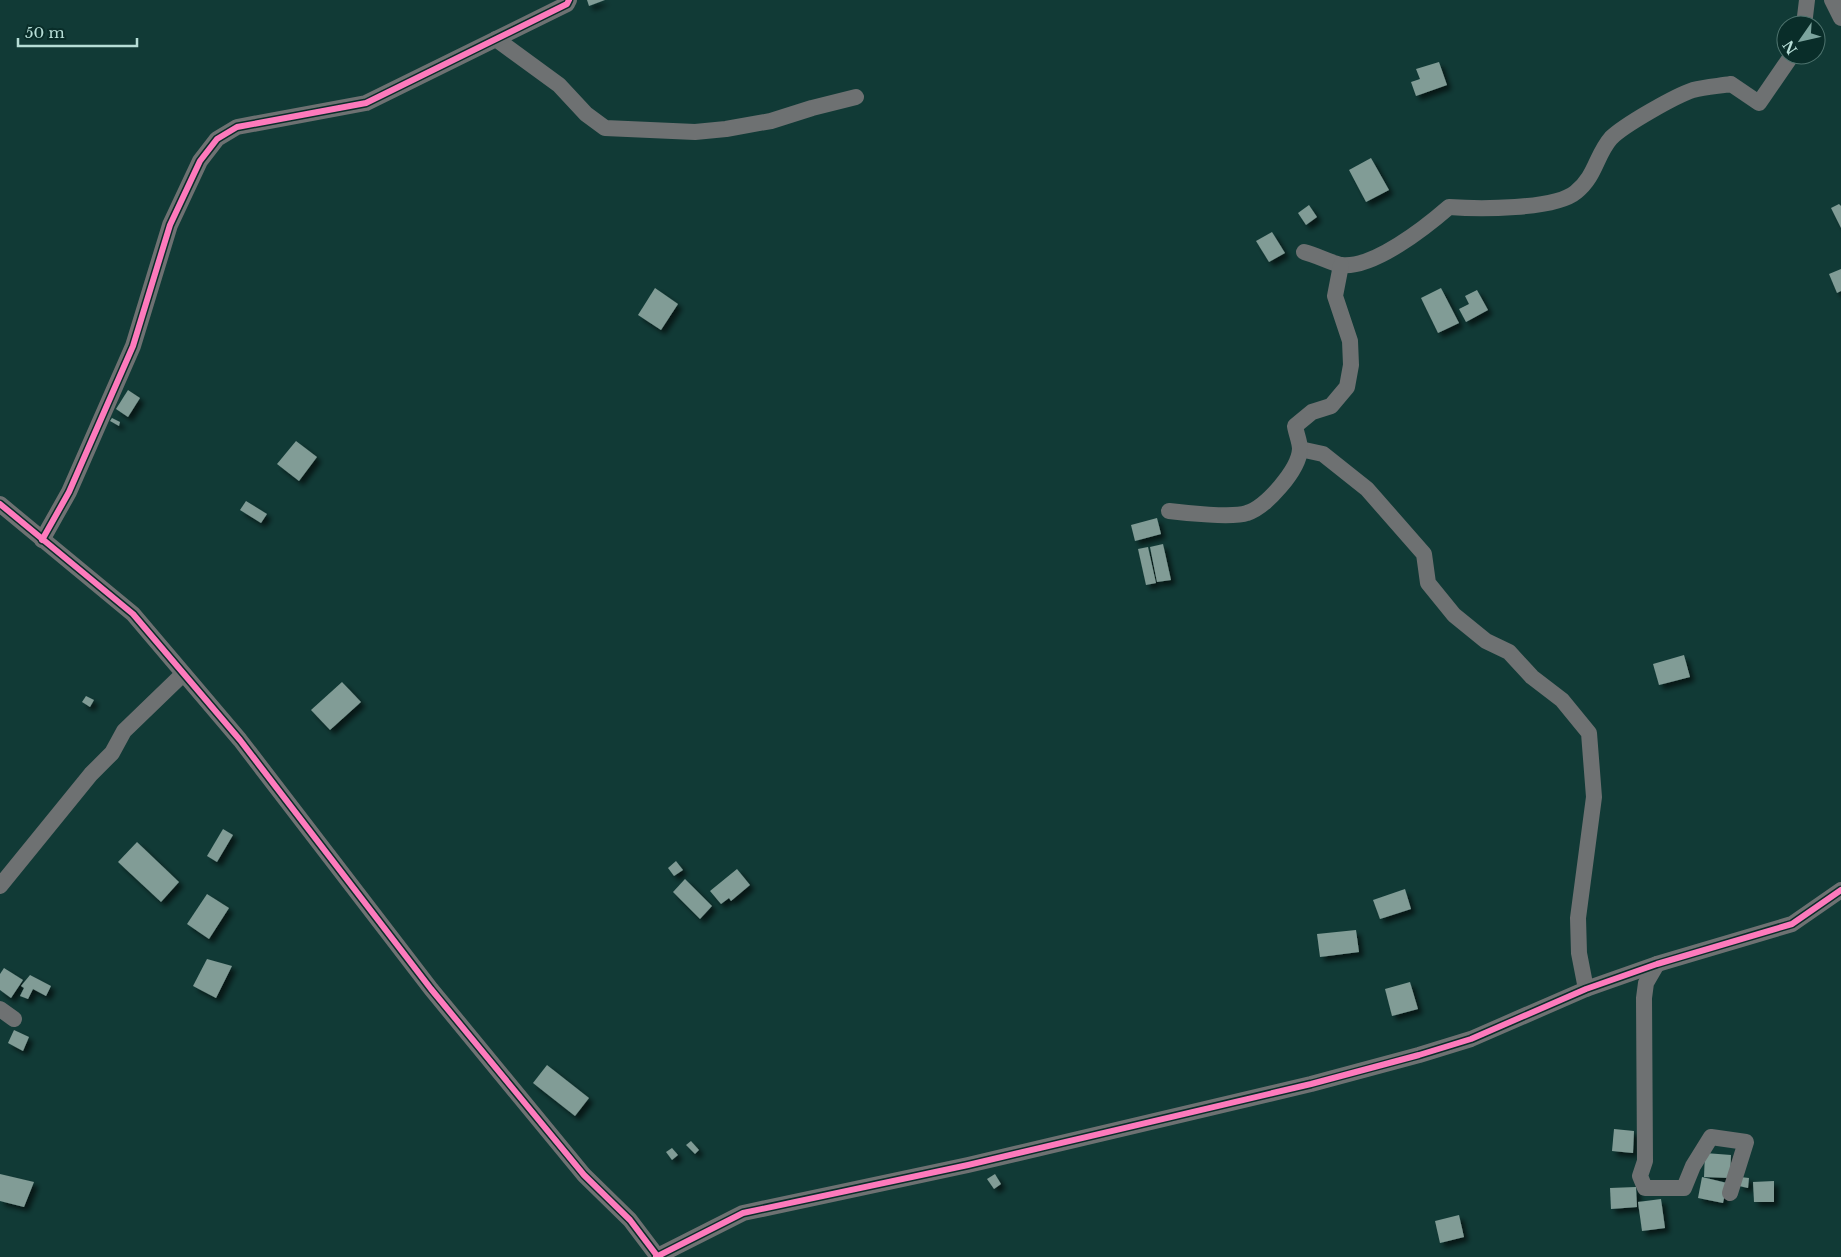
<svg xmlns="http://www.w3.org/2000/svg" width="1841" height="1257" viewBox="0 0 1841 1257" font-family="'Libre Baskerville',serif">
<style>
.building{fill:#819c96;filter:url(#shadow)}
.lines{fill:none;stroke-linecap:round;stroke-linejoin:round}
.minor{stroke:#6e7172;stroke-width:16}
.cycleway-casing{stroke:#092d29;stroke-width:9}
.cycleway{stroke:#fd7abc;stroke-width:6}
</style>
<defs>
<filter id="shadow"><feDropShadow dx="4.5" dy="4.5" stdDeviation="2.5" flood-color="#0009"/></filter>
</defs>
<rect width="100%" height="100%" fill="#113a36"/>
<g class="building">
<path d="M587,0H605L589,6Z"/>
<path d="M1439,62L1447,85L1416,96L1411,82L1420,79L1416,69Z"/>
<path d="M1371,158L1389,190L1366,202L1349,170Z"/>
<path d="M1839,204L1841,206V228L1831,208Z"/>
<path d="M1309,205L1317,217L1306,225L1298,213Z"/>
<path d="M1272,232L1285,253L1269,262L1256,241Z"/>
<path d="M1841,269V291L1837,293L1829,274Z"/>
<path d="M655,288L678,304L661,330L638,315Z"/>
<path d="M1441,288L1459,323L1438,333L1421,298Z"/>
<path d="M1477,290L1488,310L1466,322L1459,309L1469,304L1465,296Z"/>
<path d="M128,390L140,398L128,417L116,409Z"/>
<path d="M112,418L120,422L119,426L110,421Z"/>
<path d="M296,441L317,457L299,481L277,464Z"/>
<path d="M246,501L267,514L261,523L240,510Z"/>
<path d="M1157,518L1161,534L1135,541L1131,525Z"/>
<path d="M1163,544L1171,580L1157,582L1150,547Z"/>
<path d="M1148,547L1156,583L1146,585L1138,549Z"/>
<path d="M1684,655L1690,677L1659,685L1653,664Z"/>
<path d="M342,682L361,702L330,730L311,710Z"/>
<path d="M86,696L94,700L90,707L82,702Z"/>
<path d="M223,829L233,835L217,862L207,856Z"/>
<path d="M137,842L179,882L161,902L118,862Z"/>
<path d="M676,861L683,870L674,876L668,868Z"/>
<path d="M737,869L750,885L731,901L729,898L721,904L710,891Z"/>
<path d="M685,879L712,906L700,919L673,892Z"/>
<path d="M1405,889L1411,909L1380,919L1373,900Z"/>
<path d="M207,894L229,908L209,939L187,924Z"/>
<path d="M1356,930L1359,952L1320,957L1317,934Z"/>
<path d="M207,959L232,966L216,998L193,986Z"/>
<path d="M4,968L23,980L11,998L0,990V974Z"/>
<path d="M30,975L51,986L46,996L33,989L28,999L20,996L24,988L21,986Z"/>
<path d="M1410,982L1418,1009L1392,1016L1385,989Z"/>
<path d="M14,1030L29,1037L23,1051L8,1043Z"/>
<path d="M547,1065L589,1098L575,1116L533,1083Z"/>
<path d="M1614,1129L1634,1131L1633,1153L1612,1151Z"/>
<path d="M691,1141L699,1150L695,1154L686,1145Z"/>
<path d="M672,1148L678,1155L672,1160L666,1152Z"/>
<path d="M1705,1153L1731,1155L1730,1178L1704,1177Z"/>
<path d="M0,1174L34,1182L24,1207L0,1201Z"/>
<path d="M995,1174L1001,1184L994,1189L987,1179Z"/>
<path d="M1702,1177L1727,1183L1723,1203L1698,1198Z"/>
<path d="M1740,1177L1749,1178L1748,1188L1739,1186Z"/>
<path d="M1774,1181V1202H1754L1753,1182Z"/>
<path d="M1636,1187L1637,1207L1611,1209L1610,1188Z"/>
<path d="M1661,1199L1665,1228L1642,1231L1638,1202Z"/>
<path d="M1459,1215L1464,1237L1440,1243L1435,1221Z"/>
</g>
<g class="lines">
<g class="minor">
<path d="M1832,0L1841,18"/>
<path d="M1804,25L1807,0"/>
<path d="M496,39L559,85L586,114L605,128L695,132L726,129L771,121L812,108L856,97"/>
<path d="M1304,252C1316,255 1331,263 1341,265C1373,269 1426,227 1449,207C1477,209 1555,210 1576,192C1596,176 1596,155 1611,138C1624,125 1675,96 1693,90C1705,87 1719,86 1731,84L1759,103L1792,55"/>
<path d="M1300,449L1323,454L1367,489L1424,554L1428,583L1454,615L1486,641L1509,652L1532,677L1562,700L1589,733L1594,797L1578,918L1579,953L1586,989"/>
<path d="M0,504L133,614L240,740L431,989L584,1175L630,1220L658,1257"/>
<path d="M1169,511C1185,513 1233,518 1247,513C1266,507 1299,470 1300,449C1300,442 1296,433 1295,426L1312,412L1331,406L1347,387L1351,365L1350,341L1335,296L1341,265"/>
<path d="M42,540L69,492L133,346L170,225L200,161L217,139L237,127L366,103L567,4L569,0"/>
<path d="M0,886L91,774L112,753L124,731L183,674"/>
<path d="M1657,964L1646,983L1644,998L1645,1161L1640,1176L1645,1188H1684L1693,1166L1711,1137L1746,1142L1730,1193"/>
<path d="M0,1009L14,1019"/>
<path d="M656,1257L743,1213L968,1165L1311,1084L1419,1055L1471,1039L1586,989L1657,964L1792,924L1841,890"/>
</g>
<defs>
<g id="cycleway">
<path d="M0,504L133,614L240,740L431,989L584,1175L630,1220L658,1257"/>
<path d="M42,540L69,492L133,346L170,225L200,161L217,139L237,127L366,103L567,4L569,0"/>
<path d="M656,1257L743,1213L968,1165L1311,1084L1419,1055L1471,1039L1586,989L1657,964L1792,924L1841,890"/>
</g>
</defs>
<use href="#cycleway" class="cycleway-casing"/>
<use href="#cycleway" class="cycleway"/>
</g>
<g transform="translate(1801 40) rotate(236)"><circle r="24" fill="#092d29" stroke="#4e736e"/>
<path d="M0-4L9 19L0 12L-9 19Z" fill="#7ca49e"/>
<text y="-8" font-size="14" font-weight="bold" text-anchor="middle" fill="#b6ddd6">N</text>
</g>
<path d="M18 38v8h119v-8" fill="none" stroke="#b6ddd6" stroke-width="2.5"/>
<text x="25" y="38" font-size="15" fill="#b6ddd6" stroke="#092d29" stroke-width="4" paint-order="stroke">50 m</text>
</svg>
